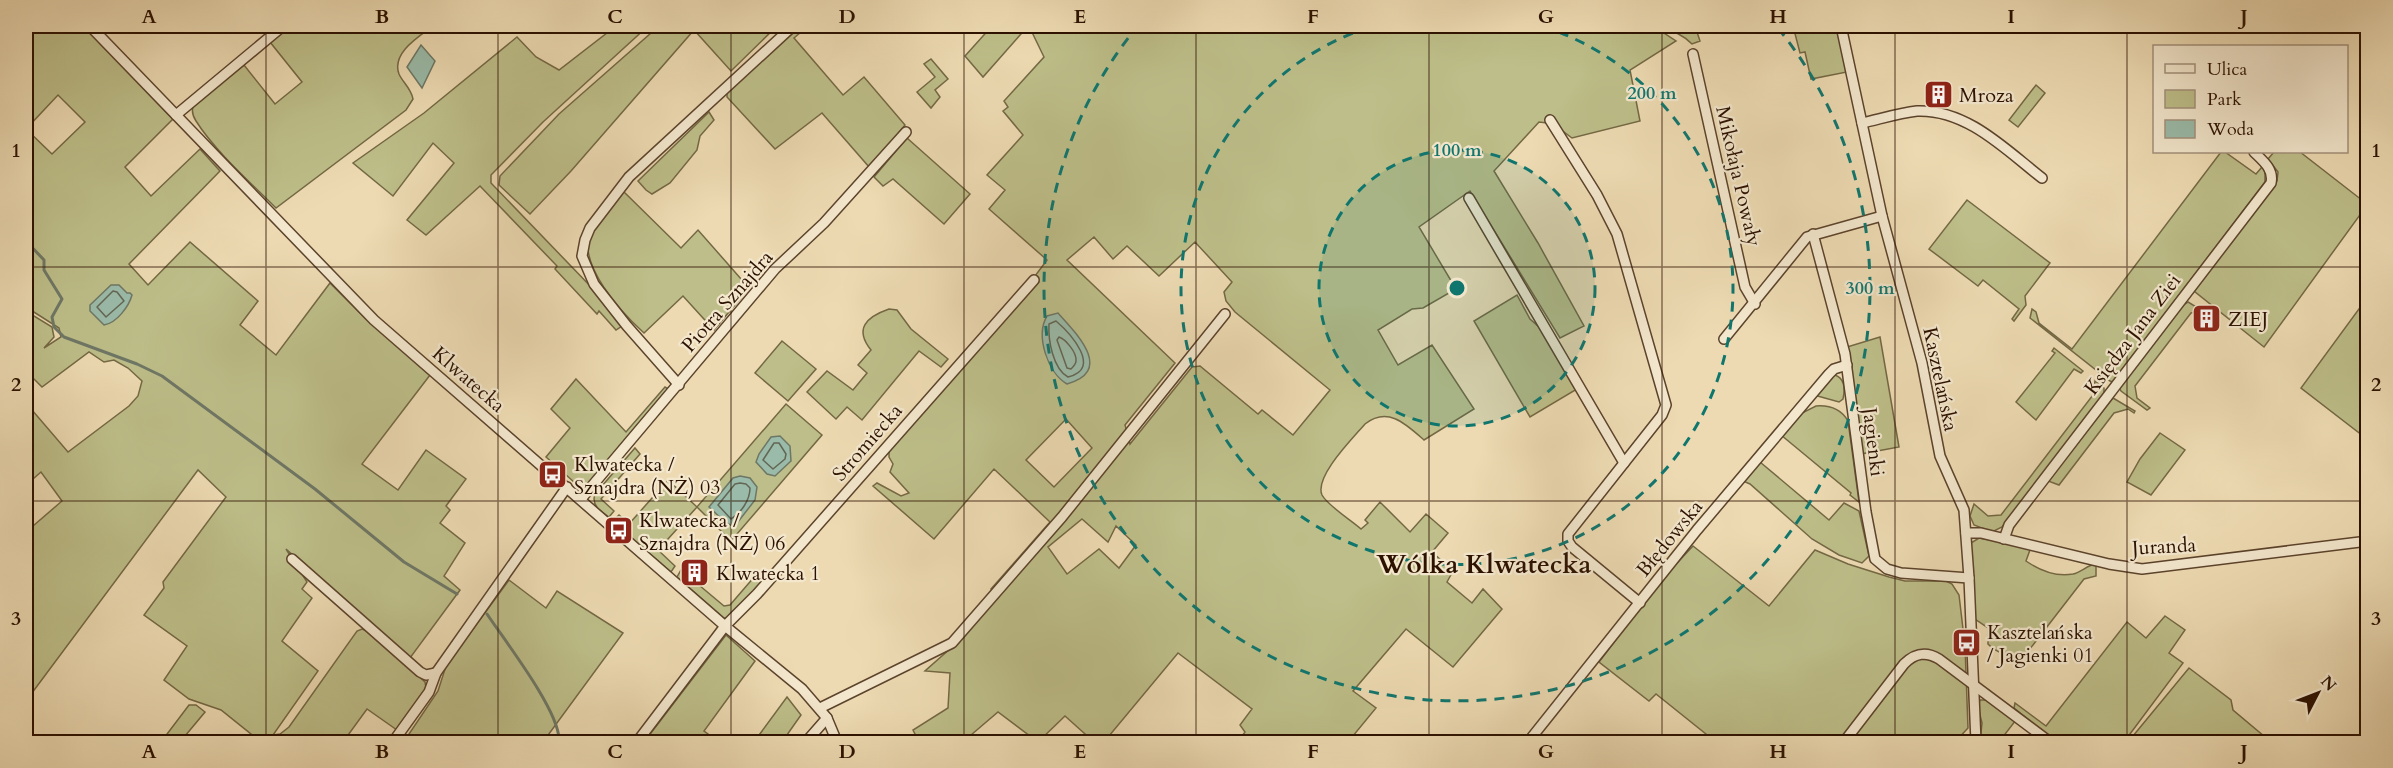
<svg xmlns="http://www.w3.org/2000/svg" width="2393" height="768" viewBox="0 0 2393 768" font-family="Cardo,serif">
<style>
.green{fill:#bdbe89;stroke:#746844;stroke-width:1.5;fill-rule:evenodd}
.water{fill:#9abba9;stroke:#6e7765;stroke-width:1.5}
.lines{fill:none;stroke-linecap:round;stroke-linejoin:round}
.shore{stroke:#636654;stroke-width:1.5}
.stream{stroke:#6e7765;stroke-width:3}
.street-casing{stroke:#5c432c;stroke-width:12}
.street{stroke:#f3e7cd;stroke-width:9}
.grid{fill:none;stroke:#2c1100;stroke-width:1.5;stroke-opacity:0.55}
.ring{fill:none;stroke:#0f766e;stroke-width:3;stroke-dasharray:10 8}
.labels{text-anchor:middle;stroke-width:4.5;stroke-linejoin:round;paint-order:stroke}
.poi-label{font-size:20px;fill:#2c1100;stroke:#f3e7cd;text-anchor:start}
.street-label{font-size:20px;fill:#2c1100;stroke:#f3e7cd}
.district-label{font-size:26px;font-weight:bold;fill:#2c1100;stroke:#f3e7cd}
.centre{fill:#0f766e;stroke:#f3e7cd;stroke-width:3}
.ring-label{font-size:18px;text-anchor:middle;font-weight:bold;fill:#0f766e;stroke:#f3e7cd;stroke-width:4.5;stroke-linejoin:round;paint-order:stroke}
.neatline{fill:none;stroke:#2c1100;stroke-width:2}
.grid-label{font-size:20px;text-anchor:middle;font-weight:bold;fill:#2c1100}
</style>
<rect width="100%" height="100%" fill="#eddab2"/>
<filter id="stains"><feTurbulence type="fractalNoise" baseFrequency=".00333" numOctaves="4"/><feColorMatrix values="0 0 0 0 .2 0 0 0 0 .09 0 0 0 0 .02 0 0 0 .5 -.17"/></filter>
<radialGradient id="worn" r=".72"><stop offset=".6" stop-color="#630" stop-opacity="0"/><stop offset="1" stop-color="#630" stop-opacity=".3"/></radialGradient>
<g class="green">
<path d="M47,26H86L173,119L125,167L151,196L200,149L220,171L129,264L148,285L190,242L258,301L240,325L276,355L330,283L365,318L430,375L362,464L398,490L426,450L466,479L446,506L450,510L440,523L465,543L444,576L460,590L410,658L286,549L307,582L302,589L312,598L282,641L318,671L273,735L280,734L289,727L357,631L362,629L367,631L425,682L426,688L397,730L367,709L343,742H261L221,710L189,699L164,680L187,646L144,615L164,588L163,582L226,497L198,470L26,701V532L62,501L41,472L26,485V403L68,452L129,406L138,396L142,381L128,368L114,360L104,362L89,352L42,387L32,377L26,394V311L52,327L54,337L44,348L61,337L59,328L26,307V129L52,154L85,122L58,95L26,129V35L37,31L40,33Z"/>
<path d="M290,26H433C420,36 391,53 399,74C403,83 411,88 413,99L406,110L276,208C250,182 215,151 196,121C192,115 191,110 194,104L244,65L275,104L302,82L270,42Z"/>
<path d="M616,26H648L543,122L491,175V183L595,291L622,326L616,330L599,311L597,314L555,269L557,266L480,186L426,235L407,220L454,163L433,143L393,196L353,163L424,113L517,37L536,57L559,70Z"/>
<path d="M659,26H777L731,71L694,30L571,171L530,214L499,185L500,176L559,114Z"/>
<path d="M800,26H808L794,38L843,95L864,77L905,125L870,168L822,113L775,149L727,97V91Z"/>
<path d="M992,26H1028L983,77L965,56Z"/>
<path d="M1029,26H1695L1700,41L1692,44C1685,37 1672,28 1661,31L1676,41L1630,70L1640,121L1572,138L1564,132L1554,135L1547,123L1539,122L1494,171L1538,243L1584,326L1560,338L1470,191L1419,227L1456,289L1423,308L1412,309L1378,330L1398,365L1432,345L1474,409L1424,440C1406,424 1388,406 1365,424C1353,438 1314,477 1322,495C1328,506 1351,520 1361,529L1368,523L1365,520L1380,502L1410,532L1426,514L1448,533L1432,552L1453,571L1447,582L1472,603L1483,589L1502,609L1453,667L1406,629L1353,691L1376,708L1348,742H1238L1245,732L1240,725L1252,709L1178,653L1104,742H1094L1065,716L1038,742L998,712L964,741L962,738L956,742H919L913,730L948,708L950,673L925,671L960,640L996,594L991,589L1050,522L994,469L934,539L873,486L877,483L901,496L909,493L890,472L893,464L889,457V448L1039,282L1035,276L1047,260L989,209L1005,190L987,175L1023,135L1003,111L1008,107L1004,101L1044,57ZM1094,237L1113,259L1127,246L1159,276L1195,242L1232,282L1224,292L1226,301L1235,312L1330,390L1293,435L1262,410L1258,414L1200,366L1192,367L1130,444L1125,425L1175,363L1067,260ZM1066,419L1092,448L1054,487L1026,460ZM1082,519L1108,542L1116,526L1136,545L1119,568L1099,549L1067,574L1048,547Z"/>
<path d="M1793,26H1838L1847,72L1811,79L1805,52L1800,53Z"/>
<path d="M931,59L948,79L935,90L940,97L931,108L917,92L935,77L924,64Z"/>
<path d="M2036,85L2045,93L2018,127L2009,120Z"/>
<path d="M709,112L714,120L700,136L697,150L670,183L652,194L646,190L638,181Z"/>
<path d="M907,138L970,194L944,224L893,179L883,186L874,177Z"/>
<path d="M2221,152H2225L2256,174L2262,167L2265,171V182L2113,382L2110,381L2030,318L2032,309L2036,312L2039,323L2072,349Z"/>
<path d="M2274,152H2300L2367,204V216L2362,212L2264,347L2194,291L2277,181L2278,172L2268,159Z"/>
<path d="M623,191L681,248L698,230L749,288L714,330L683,296L644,333C623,314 575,263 591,231C598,217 613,204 623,191Z"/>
<path d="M1967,200L2050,263L2025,296L2026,305L2014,321L2012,319L2019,309L1983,280L1978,286L1929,249Z"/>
<path d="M1517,295L1530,319L1540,328L1577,389L1530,417L1474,321Z"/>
<path d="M2367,298V439L2301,388Z"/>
<path d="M2188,302L2203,311L2191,313L2135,386L2137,398L2150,408L2147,410L2121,391L2119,387L2183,305Z"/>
<path d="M889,309L897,310L911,329L948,359L941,367L919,351L862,420L847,407L836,419L807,392L827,371L853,390L867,373L858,365L871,350C854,329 866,317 889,309Z"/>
<path d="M1880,337L1899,447L1861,454L1847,347Z"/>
<path d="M782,341L816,369L788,401L755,373Z"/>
<path d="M2054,348L2083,371L2081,373L2074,369L2036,420L2016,402L2055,353L2052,351Z"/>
<path d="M1835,375C1846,379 1845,390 1843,399L1839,402L1814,395L1830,376Z"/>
<path d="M576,379L626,432L665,387L670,390L584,491L546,457L570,428L551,409Z"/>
<path d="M2095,381L2104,388V394L2002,527L1992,532L1974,525L1970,516L1974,504L1988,516L2001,515L2093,395Z"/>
<path d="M2113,398L2135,411L2134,413L2128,409L2114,413L2059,485L2048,481Z"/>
<path d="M786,404L822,435L731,541L697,507L658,550L675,566L671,572L623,531L625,528L615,519L619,515L629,524L668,480L697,507Z"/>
<path d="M1816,406C1829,405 1841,409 1848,421L1859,502L1850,495L1851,493L1781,435L1798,415Z"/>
<path d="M2160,433L2185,450L2151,495L2127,482L2140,459Z"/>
<path d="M635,448L640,454L601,499L614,511L609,517C600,511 591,505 595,494Z"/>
<path d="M1760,462L1829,520L1844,503L1859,511L1869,556L1862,563L1839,555L1812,539L1750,484L1743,481Z"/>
<path d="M1979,538L2031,547L2026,561C2039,570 2056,577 2073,574C2082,572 2087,565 2096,564V576L2084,579L2019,663C2009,655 1996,653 1988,644V628L1972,617L1971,543Z"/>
<path d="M1693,546L1769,606L1815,550L1848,564L1889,577L1905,581H1946L1952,584L1959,595L1965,646L1968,728L1955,742H1716L1656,694L1649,701L1599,662L1663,578Z"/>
<path d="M681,570L724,606L730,605L755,576L763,582L728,618H724L677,577Z"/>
<path d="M509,580L546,608L557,591L623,633L543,742H415L407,737L438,691L446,666Z"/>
<path d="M2165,616L2185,630L2169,653L2183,663L2124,742H2055L2014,708L2015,703L2046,726L2127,622L2146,638Z"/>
<path d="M726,635L755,661L704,731L719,742H644Z"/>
<path d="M2189,668L2231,700L2233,710L2271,742H2128Z"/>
<path d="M787,697L801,715L782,742H754Z"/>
<path d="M1980,700H1989L2016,720L1999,742H1980L1982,723L1978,707Z"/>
<path d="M189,705H196L205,712L180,742H161Z"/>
</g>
<g class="water">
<path d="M421,45L435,61L422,88L407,67Z"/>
<path d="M111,285H119L127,293H130L132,295C129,306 117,323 104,325L90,311V305Z"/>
<path d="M1058,313C1077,334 1114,371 1067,384C1048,373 1035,336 1047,316Z"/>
<path d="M780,436L790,446L791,461L775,476L767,474L756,462L759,454L771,437Z"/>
<path d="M740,476L750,478L757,487L755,500L734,527L725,522L709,507L733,478Z"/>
</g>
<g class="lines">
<g class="shore">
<path d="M113,291L117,292L124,301L106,317L97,307Z"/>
<path d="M1056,321C1070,333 1103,369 1068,377C1053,369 1048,340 1049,324Z"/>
<path d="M1059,337C1065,339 1077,352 1076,361C1076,364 1073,367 1071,369L1067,368L1057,340Z"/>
<path d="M774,443H779L786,454L785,459L773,469L763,460Z"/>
<path d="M740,483L746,484L750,488C750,500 741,513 731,519L718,505L735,484Z"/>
</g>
<g class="stream">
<path d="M26,241L44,260V270L62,299L52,317L54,327L64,337L137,364L162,376L315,489L404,562L457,594"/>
<path d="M487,614C505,641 558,709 559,739"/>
</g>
<defs>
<g id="street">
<path d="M90,26L374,320L725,626L802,689L827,718L837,742"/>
<path d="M1841,26L1882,216L1922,363L1940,456L1964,510L1969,578L1976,742"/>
<path d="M1693,54L1745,287L1755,304"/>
<path d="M176,115L283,26"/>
<path d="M1550,120L1597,195L1617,234L1666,405L1662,415L1568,534V541L1572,547L1640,603"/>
<path d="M1862,123C1880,119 1899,113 1917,111C1967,109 2006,150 2042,178"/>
<path d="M1469,198L1624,463"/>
<path d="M1813,234L1845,354L1866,512L1875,559L1887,569L1901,573L1969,578"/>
<path d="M1724,339L1807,237L1882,216"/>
<path d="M679,385L627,326L594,284L582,256L585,240L590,228L629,177L793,26"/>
<path d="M581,499L775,269L824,223L906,132"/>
<path d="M1966,533H1981L2109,564L2142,569L2368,541"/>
<path d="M2004,539L2009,525L2271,183C2274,169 2263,161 2254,152"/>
<path d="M292,559L420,672L426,675L436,673"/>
<path d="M820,708L952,643L1062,517L1225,314"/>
<path d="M393,742L429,692L436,673L567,487"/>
<path d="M637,742L725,626L757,594L1034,280"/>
<path d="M806,742L827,718"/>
<path d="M1528,742L1697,530L1829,374L1834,369L1847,365"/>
<path d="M1844,742L1904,664C1915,653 1926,651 1939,659L2050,742"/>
</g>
</defs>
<use href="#street" class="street-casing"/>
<use href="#street" class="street"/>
</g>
<path class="grid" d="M266,26V742M498,26V742M731,26V742M964,26V742M1196,26V742M1429,26V742M1662,26V742M1895,26V742M2127,26V742M26,267H2368M26,501H2368"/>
<circle cx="1457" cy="288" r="138" fill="#0f766e" fill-opacity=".12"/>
<g class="ring">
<circle cx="1457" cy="288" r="138"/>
<path d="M1542 26A276 276 0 1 1 1372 26"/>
<path d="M1778 28A413 413 0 1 1 1136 28"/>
</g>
<defs>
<symbol id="building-square" viewBox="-11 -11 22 22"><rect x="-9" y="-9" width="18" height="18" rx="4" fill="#8f2418" stroke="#f3e7cd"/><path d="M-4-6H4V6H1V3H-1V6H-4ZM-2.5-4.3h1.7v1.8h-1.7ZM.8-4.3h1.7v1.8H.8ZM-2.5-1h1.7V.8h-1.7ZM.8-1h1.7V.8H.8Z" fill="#fff"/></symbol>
<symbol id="bus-square" viewBox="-11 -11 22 22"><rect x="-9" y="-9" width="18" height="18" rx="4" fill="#8f2418" stroke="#f3e7cd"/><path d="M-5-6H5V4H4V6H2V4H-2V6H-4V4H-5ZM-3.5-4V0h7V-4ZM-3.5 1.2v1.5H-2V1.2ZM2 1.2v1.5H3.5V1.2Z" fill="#fff"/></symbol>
</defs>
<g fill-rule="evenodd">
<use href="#building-square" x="1922" y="78" width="33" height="33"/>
<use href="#building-square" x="2190" y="302" width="33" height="33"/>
<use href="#bus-square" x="536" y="458" width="33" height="33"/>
<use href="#bus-square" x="602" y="514" width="33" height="33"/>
<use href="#building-square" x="678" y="556" width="33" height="33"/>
<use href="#bus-square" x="1950" y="626" width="33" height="33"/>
</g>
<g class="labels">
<g class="poi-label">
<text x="1959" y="102">Mroza</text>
<text x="2228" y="326">ZIEJ</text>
<text x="574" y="471">Klwatecka /<tspan x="574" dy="23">Sznajdra (NŻ) 03</tspan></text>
<text x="639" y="527">Klwatecka /<tspan x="639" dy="23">Sznajdra (NŻ) 06</tspan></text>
<text x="716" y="580">Klwatecka 1</text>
<text x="1987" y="639">Kasztelańska<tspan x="1987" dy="23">/ Jagienki 01</tspan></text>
</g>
<g class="street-label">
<text transform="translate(1739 176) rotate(77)" y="7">Mikołaja Powały</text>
<text transform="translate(727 301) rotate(-49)" y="7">Piotra Sznajdra</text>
<text transform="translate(2132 334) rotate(-53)" y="7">Księdza Jana Ziei</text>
<text transform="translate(469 379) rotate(41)" y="7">Klwatecka</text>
<text transform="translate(1941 379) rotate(78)" y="7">Kasztelańska</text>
<text transform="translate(867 442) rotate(-49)" y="7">Stromiecka</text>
<text transform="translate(1874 442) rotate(83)" y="7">Jagienki</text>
<text transform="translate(1669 538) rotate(-51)" y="7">Błędowska</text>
<text transform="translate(2164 546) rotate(-3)" y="7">Juranda</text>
</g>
<g class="district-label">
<text x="1484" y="573">Wólka Klwatecka</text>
</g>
</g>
<circle cx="1457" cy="288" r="9" class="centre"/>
<g class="ring-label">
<text x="1652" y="99">200 m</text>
<text x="1457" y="156">100 m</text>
<text x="1870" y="294">300 m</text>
</g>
<rect width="2393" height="768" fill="none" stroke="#eddab2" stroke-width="66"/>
<rect x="2153" y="45" width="195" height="108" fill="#f3e7cd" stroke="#a3917b" stroke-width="1.5"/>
<rect x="2165" y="64" width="30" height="9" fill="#f3e7cd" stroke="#a3917b" stroke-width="1.5"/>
<text x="2207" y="75" font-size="18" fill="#2c1100">Ulica</text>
<rect x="2165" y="90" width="30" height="18" fill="#bdbe89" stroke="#a3917b" stroke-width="1.5"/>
<text x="2207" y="105" font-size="18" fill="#2c1100">Park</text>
<rect x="2165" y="120" width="30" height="18" fill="#9abba9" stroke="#a3917b" stroke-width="1.5"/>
<text x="2207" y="135" font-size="18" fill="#2c1100">Woda</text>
<g transform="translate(2318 693) rotate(48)" stroke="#f3e7cd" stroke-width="4.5" paint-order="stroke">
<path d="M0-4.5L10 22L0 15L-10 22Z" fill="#2c1100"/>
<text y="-9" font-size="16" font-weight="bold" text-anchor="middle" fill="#2c1100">N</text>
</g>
<rect x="33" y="33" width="2327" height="702" class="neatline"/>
<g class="grid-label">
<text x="149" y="23">A</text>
<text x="382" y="23">B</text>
<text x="615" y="23">C</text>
<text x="847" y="23">D</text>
<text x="1080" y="23">E</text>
<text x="1313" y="23">F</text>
<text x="1546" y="23">G</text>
<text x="1778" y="23">H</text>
<text x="2011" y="23">I</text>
<text x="2244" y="23">J</text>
<text x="16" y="157">1</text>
<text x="2376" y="157">1</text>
<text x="16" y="391">2</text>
<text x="2376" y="391">2</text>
<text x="16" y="625">3</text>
<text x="2376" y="625">3</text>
<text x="149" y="758">A</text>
<text x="382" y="758">B</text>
<text x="615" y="758">C</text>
<text x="847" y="758">D</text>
<text x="1080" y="758">E</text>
<text x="1313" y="758">F</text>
<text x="1546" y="758">G</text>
<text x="1778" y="758">H</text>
<text x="2011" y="758">I</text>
<text x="2244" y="758">J</text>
</g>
<rect width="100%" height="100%" filter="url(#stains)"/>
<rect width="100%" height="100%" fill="url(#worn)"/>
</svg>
